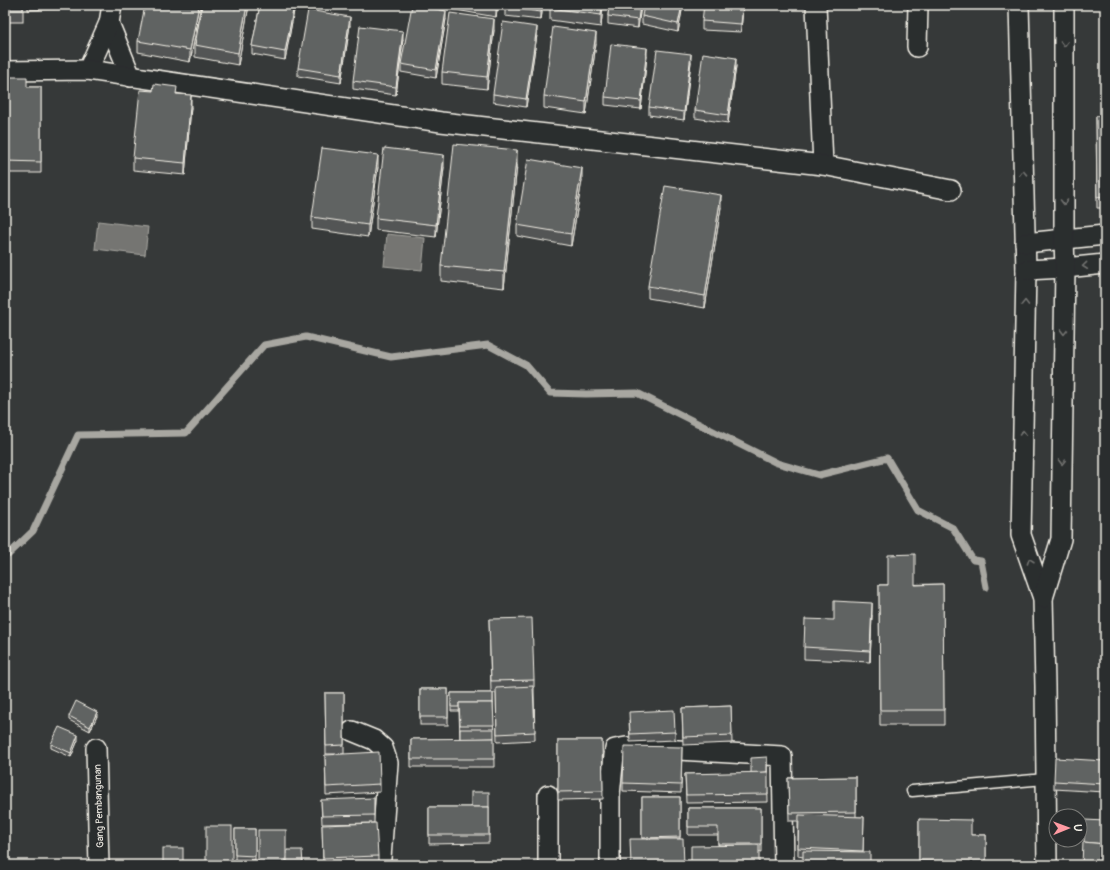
<svg xmlns="http://www.w3.org/2000/svg" width="1110" height="870" viewBox="0 0 1110 870" font-family="Pangolin,sans-serif">
<style>
.water{fill:#757572;stroke:#a8a7a1}
.lines{fill:none;stroke-linecap:round;stroke-linejoin:round}
.stream{stroke:#a8a7a1;stroke-width:7}
.service-casing{stroke:#f4f1e8;stroke-width:13}
.minor-casing{stroke:#f4f1e8;stroke-width:22}
.service{stroke:#2a2d2e;stroke-width:10}
.minor{stroke:#2a2d2e;stroke-width:19}
.wall{fill:#535554;stroke:#f4f1e8}
.shaded-wall{fill:#444545;stroke:#f4f1e8}
.building{fill:#616362;stroke:#f4f1e8}
.oneway{stroke:#71726f}
.labels{text-anchor:middle;stroke-width:3.5;stroke-linejoin:round;paint-order:stroke}
.street-label{font-size:10px;fill:#f4f1e8;stroke:#2a2d2e}
</style>
<rect width="100%" height="100%" fill="#363939"/>
<filter id="ink" filterUnits="userSpaceOnUse"><feTurbulence type="fractalNoise" baseFrequency=".025" numOctaves="2"/><feDisplacementMap in="SourceGraphic" scale="8" xChannelSelector="R" yChannelSelector="G"/><feConvolveMatrix kernelMatrix="1 2 1 2 8 2 1 2 1" color-interpolation-filters="sRGB"/></filter>
<g filter="url(#ink)">
<g class="water">
<path d="M98,221L148,227L145,255L95,249Z"/>
<path d="M387,234L425,238L422,270L384,266Z"/>
</g>
<g class="lines">
<path class="stream" d="M5,555H8L33,531L78,435L186,433L264,345L306,337L391,357L488,345L526,365L550,393L586,394L637,393L777,463L819,475L887,458L918,510L953,528L973,560L981,561L986,587"/>
<defs>
<path id="service" d="M912,791L1045,779"/>
<g id="minor">
<path d="M816,5L823,165"/>
<path d="M1019,5L1026,270L1021,535L1043,598L1045,686L1047,865"/>
<path d="M109,23L131,77"/>
<path d="M917,47L918,5"/>
<path d="M88,70L109,23L112,5"/>
<path d="M5,71L88,70L441,122L823,165L951,190"/>
<path d="M1025,243L1105,235"/>
<path d="M1026,270L1065,268L1105,264"/>
<path d="M1043,598L1061,539L1065,268L1064,239V5"/>
<path d="M352,731L374,740L383,748L388,763L381,858L379,865"/>
<path d="M96,748L99,865"/>
<path d="M548,795V865"/>
<path d="M610,865V795L614,755L615,749L626,747L782,756L784,865"/>
</g>
</defs>
<use href="#service" class="service-casing"/>
<use href="#minor" class="minor-casing"/>
<use href="#service" class="service"/>
<use href="#minor" class="minor"/>
</g>
<g class="wall">
<rect x="5" y="5" width="18" height="17"/>
<path d="M28,5H69V9L28,10Z"/>
<path d="M201,5L190,62L138,52V41Z"/>
<path d="M202,5H249L238,65L195,57V45Z"/>
<path d="M260,5H295L285,60L252,54V46Z"/>
<path d="M450,5H498L496,17L450,9Z"/>
<path d="M505,5H543L541,20L505,16Z"/>
<path d="M603,5L601,27L550,20V8Z"/>
<path d="M609,5H641L638,28L608,24V16Z"/>
<path d="M683,5L678,32L642,24V16Z"/>
<path d="M743,5L741,32L702,30V21Z"/>
<path d="M446,19L436,78L401,72V64Z"/>
<path d="M350,25L341,83L298,76V68Z"/>
<path d="M494,30L487,89L442,84V72Z"/>
<path d="M537,35L526,107L493,102V94Z"/>
<path d="M403,39L396,95L353,89V81Z"/>
<path d="M596,44L586,114L544,108V96Z"/>
<path d="M647,56L641,109L605,105V97Z"/>
<path d="M1105,56V103H1103Z"/>
<path d="M691,62L684,120L649,115V107Z"/>
<path d="M736,66L728,123L695,118V110Z"/>
<path d="M5,77L27,87H41V173H5Z"/>
<path d="M177,94L191,107L185,175L133,170V158Z"/>
<path d="M1096,116H1105V208H1097Z"/>
<path d="M517,165L504,288L441,281V266Z"/>
<path d="M378,167L368,237L312,229V217Z"/>
<path d="M444,167L436,237L376,230V218Z"/>
<path d="M582,180L571,246L517,236V225Z"/>
<path d="M721,207L705,308L648,298V286Z"/>
<path d="M943,584L944,725H880L879,585Z"/>
<path d="M872,615L870,662L804,659V647L834,620Z"/>
<path d="M489,619L534,680V692L535,740L497,742L496,693H493L494,767H411V739H460L459,711H451V693H491Z"/>
<rect x="420" y="689" width="28" height="36"/>
<path d="M325,693H344V754H326Z"/>
<path d="M731,706L732,743L683,745L682,708Z"/>
<path d="M69,716H97L90,731L69,720Z"/>
<path d="M629,720L675,732V740L630,742Z"/>
<path d="M78,740L71,757L51,748V744Z"/>
<path d="M558,740H602L603,799L558,800Z"/>
<path d="M682,747L681,793L623,791V783Z"/>
<path d="M325,755L380,784V792L326,795Z"/>
<path d="M767,757L768,802L686,803L685,774L751,773Z"/>
<path d="M1105,761V792L1054,789V781Z"/>
<path d="M856,777V817H864L863,852L803,857L798,856V821H789L788,778Z"/>
<rect x="642" y="797" width="38" height="42"/>
<path d="M321,800L374,815V823L322,824Z"/>
<path d="M429,807H489V843L429,844Z"/>
<path d="M688,808H761V852L718,845V835H688Z"/>
<path d="M919,819L971,835H986V865H919Z"/>
<path d="M322,825L378,856V864L323,865Z"/>
<rect x="235" y="829" width="20" height="31"/>
</g>
<g class="shaded-wall">
<path d="M199,5H201L190,62V50Z"/>
<path d="M247,5H249L238,65V53Z"/>
<path d="M294,5H295L285,60V52Z"/>
<path d="M496,5H498L496,17Z"/>
<path d="M542,5H543L541,20V12Z"/>
<path d="M602,5H603L601,27V15Z"/>
<path d="M640,5H641L638,28V20Z"/>
<path d="M682,5H683L678,32V24Z"/>
<path d="M743,5L741,32V24Z"/>
<path d="M446,11V19L436,78V70Z"/>
<path d="M350,17V25L341,83V75Z"/>
<path d="M494,19V30L487,89V77Z"/>
<path d="M537,27V35L526,107V99Z"/>
<path d="M403,31V39L396,95V87Z"/>
<path d="M596,33V44L586,114V102Z"/>
<path d="M647,48V56L641,109V101Z"/>
<path d="M691,54V62L684,120V112Z"/>
<path d="M736,58V66L728,123V115Z"/>
<path d="M191,95V107L185,175V163Z"/>
<path d="M517,150V165L504,288V272Z"/>
<path d="M378,155V167L368,237V225Z"/>
<path d="M444,155V167L436,237V225Z"/>
<path d="M582,168V180L571,246V234Z"/>
<path d="M721,195V207L705,308V296Z"/>
<path d="M872,603V615L870,662V651Z"/>
<path d="M97,712V716L90,731V727Z"/>
<path d="M78,735V740L71,757V753Z"/>
</g>
<g class="building">
<rect x="5" y="5" width="18" height="5"/>
<path d="M145,5H199L190,50L138,41Z"/>
<path d="M202,5H247L238,53L195,45Z"/>
<path d="M260,5H294L285,52L252,46Z"/>
<path d="M412,5H416L446,11L436,70L401,64Z"/>
<path d="M505,5H542L541,12L505,7Z"/>
<path d="M551,5H602L601,15L550,8Z"/>
<path d="M609,5H640L638,20L608,16Z"/>
<path d="M644,5H682L678,24L642,16Z"/>
<path d="M704,5H743L741,24L702,21Z"/>
<path d="M308,10L350,17L341,75L298,68Z"/>
<path d="M450,13L494,19L487,77L442,72Z"/>
<path d="M503,22L537,27L526,99L493,94Z"/>
<path d="M360,26L403,31L396,87L353,81Z"/>
<path d="M553,27L596,33L586,102L544,96Z"/>
<path d="M611,44L647,48L641,101L605,97Z"/>
<path d="M657,50L691,54L684,112L649,107Z"/>
<path d="M703,53L736,58L728,115L695,110Z"/>
<path d="M1105,56V95H1103Z"/>
<path d="M5,77H27V87H41V162L5,161Z"/>
<path d="M154,84L177,87L176,94L191,95L185,163L133,158L140,90L153,91Z"/>
<path d="M1096,116H1105V196L1097,197Z"/>
<path d="M454,144L517,150L504,272L441,266Z"/>
<path d="M322,148L378,155L368,225L312,217Z"/>
<path d="M384,148L444,155L436,225L376,218Z"/>
<path d="M528,159L582,168L571,234L517,225Z"/>
<path d="M665,186L721,195L705,296L648,286Z"/>
<path d="M915,554V585L943,584L944,710H880L879,585H888V555Z"/>
<path d="M834,601L872,603L870,651L804,647L805,619L834,620Z"/>
<path d="M532,618L534,680L491,681L489,619Z"/>
<path d="M533,686L535,732L497,734L496,688Z"/>
<rect x="420" y="689" width="28" height="28"/>
<path d="M325,693H344V745L326,746Z"/>
<path d="M451,693H493V704V703H459V707H451Z"/>
<path d="M76,701L97,712L90,727L69,716Z"/>
<path d="M459,703H493L494,725H460Z"/>
<path d="M731,706L732,735L683,737L682,708Z"/>
<path d="M674,710L675,732L630,734L629,712Z"/>
<path d="M59,727L78,735L71,753L51,744Z"/>
<path d="M460,729H494V738L460,739Z"/>
<path d="M494,738V759H411V739Z"/>
<path d="M558,740H602L603,791L558,792Z"/>
<path d="M624,746L682,747L681,785L623,783Z"/>
<path d="M379,752L380,784L326,787L325,755Z"/>
<path d="M767,757V772L751,773V758Z"/>
<path d="M1055,758L1105,761V784L1054,781Z"/>
<path d="M768,772V794L686,795L685,774Z"/>
<path d="M856,777V812L789,813L788,778Z"/>
<rect x="471" y="792" width="18" height="15"/>
<path d="M642,797H680V837L642,838Z"/>
<path d="M374,798V815L322,816L321,800Z"/>
<rect x="429" y="807" width="60" height="28"/>
<path d="M688,808H761V844H718V827H688Z"/>
<path d="M799,815L864,817L863,851L798,848Z"/>
<path d="M919,819L971,820V835H986V862L919,861Z"/>
<path d="M1085,820L1105,821V844L1084,842Z"/>
<path d="M376,823L378,856L323,858L322,825Z"/>
<rect x="206" y="826" width="26" height="39"/>
<path d="M235,829H255V856L235,855Z"/>
<rect x="258" y="830" width="28" height="35"/>
<path d="M630,839H683L684,865H631Z"/>
<path d="M1083,842L1105,844V865H1082Z"/>
<path d="M759,845V865H691V846Z"/>
<rect x="163" y="848" width="20" height="17"/>
<path d="M287,850H302L303,865H287Z"/>
<path d="M803,851L870,852V865H803Z"/>
<rect x="508" y="863" width="34" height="2"/>
</g>
<defs><path id="oneway-chevron" d="M-2-3.5L2.5 0L-2 3.5" fill="none" stroke-width="1.6" stroke-linecap="round" stroke-linejoin="round"/></defs>
<g class="oneway">
<use href="#oneway-chevron" transform="translate(1064 44) rotate(90)"/>
<use href="#oneway-chevron" transform="translate(1023 173) rotate(-92)"/>
<use href="#oneway-chevron" transform="translate(1064 202) rotate(90)"/>
<use href="#oneway-chevron" transform="translate(1085 266) rotate(174)"/>
<use href="#oneway-chevron" transform="translate(1025 303) rotate(-89)"/>
<use href="#oneway-chevron" transform="translate(1064 332) rotate(91)"/>
<use href="#oneway-chevron" transform="translate(1023 433) rotate(-89)"/>
<use href="#oneway-chevron" transform="translate(1062 462) rotate(91)"/>
<use href="#oneway-chevron" transform="translate(1030 561) rotate(-109)"/>
</g>
</g>
<g class="labels">
<g class="street-label">
<text transform="translate(98 806) rotate(-92)" y="4">Gang Pembangunan</text>
</g>
</g>
<rect width="1110" height="870" fill="none" stroke="#2a2d2e" stroke-width="20"/>
<rect x="10" y="10" width="1090" height="850" fill="none" stroke="#f4f1e8" stroke-width="1.5" filter="url(#ink)"/>
<g transform="translate(1068 828) rotate(89)"><circle r="19" fill="#2a2d2e" stroke="#7b7b78"/>
<path d="M0-3L7 15L0 10L-7 15Z" fill="#ff9aa2"/>
<text y="-6" font-size="11" font-weight="bold" text-anchor="middle" fill="#f4f1e8">U</text>
</g>
</svg>
